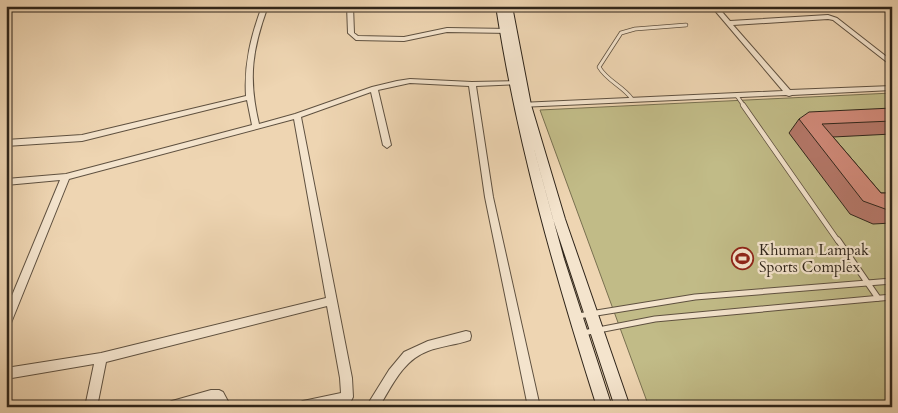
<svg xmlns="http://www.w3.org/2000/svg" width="898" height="413" viewBox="0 0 898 413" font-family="Cardo,serif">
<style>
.green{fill:#c1bb87;stroke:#787050}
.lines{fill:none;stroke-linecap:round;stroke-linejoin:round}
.service-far2-casing{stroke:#5f5140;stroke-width:4.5}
.service-far1-casing{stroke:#5f5140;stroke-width:6}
.service-casing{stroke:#5f5140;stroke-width:7}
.minor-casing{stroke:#5f5140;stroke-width:2}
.secondary-casing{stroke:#2f251a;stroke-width:2}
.service-far2{stroke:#f4e4cd;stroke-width:3}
.service-far1{stroke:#f4e4cd;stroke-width:4.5}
.service{stroke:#f4e4cd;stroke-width:5}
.minor{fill:#f4e4cd;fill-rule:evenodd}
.secondary{fill:#f4e4cd;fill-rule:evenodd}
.wall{fill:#b57769;stroke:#2f251a}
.building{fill:#d28a7a;stroke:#2f251a}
.labels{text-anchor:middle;stroke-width:4.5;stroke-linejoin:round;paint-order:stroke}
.poi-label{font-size:15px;fill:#2f251a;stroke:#f4e4cd;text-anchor:start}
</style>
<rect width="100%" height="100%" fill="#eed5b2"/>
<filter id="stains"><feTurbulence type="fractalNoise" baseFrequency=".004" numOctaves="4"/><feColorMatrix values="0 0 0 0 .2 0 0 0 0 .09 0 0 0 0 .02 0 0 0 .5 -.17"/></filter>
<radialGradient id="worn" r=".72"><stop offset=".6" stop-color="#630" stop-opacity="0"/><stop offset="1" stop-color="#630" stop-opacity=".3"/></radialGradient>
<path class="green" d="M892,93V407H649L540,110Z"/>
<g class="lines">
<defs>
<g id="service-far2">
<path d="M737,96L744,106"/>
<path d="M632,99C623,86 607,81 599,67L621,33L635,29L686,25"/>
</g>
<path id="service-far1" d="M743,105L838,241"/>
<g id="service">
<path d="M838,240L878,298"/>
<path d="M578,316L695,297L892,281"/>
<path d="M583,333L655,319L892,297"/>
</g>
<g id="minor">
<path d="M262,6H268C252,50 248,78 259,124L295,114L372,87L397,81L410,79L472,82L522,81V83L520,84L476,86L493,197L540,407H528L485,197L469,86L410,83L378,90L391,145L387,148L383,145L371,92L301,117L352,378L353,397L351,401L330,407H297L299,403L303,401L341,393L340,378L327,306L106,362L97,407H85L94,364L6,379V368L101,353L326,298L294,119L69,179L11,323L10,326L6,328V310L60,180L6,185V179L66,174L252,125L247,100L82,141L6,146V140L82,135L246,96C244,64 251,36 262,6Z"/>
<path d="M347,6H353L354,33L358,36L404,37L447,28L510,29L513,31L510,33L447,32L404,41L356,40L348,33Z"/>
<path d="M711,6H717L730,21L828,15L837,18L892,61V66L833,20L828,19L733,25L790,90L892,86V90L792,95L789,96L786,95L520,107L516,105L520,103L783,91Z"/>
<path d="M466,331L470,332L471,336L470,340C456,345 441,346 428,351C403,360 392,386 379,407H366L389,370L404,352L428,341Z"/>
<path d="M211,390H219L223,392L231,407H218L216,402L194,407H166L168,403L172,401Z"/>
</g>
<path id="secondary" d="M496,6H504L517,78L504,6H512L531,105L565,219L630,407H615L553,219L528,127L564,259L612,407H597C555,275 517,143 496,6Z"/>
</defs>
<use href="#service-far2" class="service-far2-casing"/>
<use href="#service-far1" class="service-far1-casing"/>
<use href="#service" class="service-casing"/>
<use href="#minor" class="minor-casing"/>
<use href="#secondary" class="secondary-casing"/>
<use href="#service-far2" class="service-far2"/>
<use href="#service-far1" class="service-far1"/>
<use href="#service" class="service"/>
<use href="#minor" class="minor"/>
<use href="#secondary" class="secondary"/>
</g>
<path class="wall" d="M892,108V134L833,137L881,193H892V223L873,224L850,214L789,133L799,119Z"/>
<path class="building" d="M892,108V121L822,124L881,193H892V210H888L863,201L799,119L809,112Z"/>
<defs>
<symbol id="stadium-ring" viewBox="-11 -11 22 22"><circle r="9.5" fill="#f4e4cd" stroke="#8f2418" stroke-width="1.5"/><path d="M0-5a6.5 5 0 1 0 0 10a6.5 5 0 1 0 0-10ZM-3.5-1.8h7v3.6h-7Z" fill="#8f2418"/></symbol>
</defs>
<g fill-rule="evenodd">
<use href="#stadium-ring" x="730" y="246" width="25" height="25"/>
</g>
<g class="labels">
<g class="poi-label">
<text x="759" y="255">Khuman Lampak<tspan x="759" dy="17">Sports Complex</tspan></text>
</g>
</g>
<rect width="898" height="413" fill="none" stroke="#eed5b2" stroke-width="25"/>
<rect x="8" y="8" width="883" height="398" fill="none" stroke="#2f251a" stroke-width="2.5"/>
<rect x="12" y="12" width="873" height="388" fill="none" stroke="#2f251a"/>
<rect width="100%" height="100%" filter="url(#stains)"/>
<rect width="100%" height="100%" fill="url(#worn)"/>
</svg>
